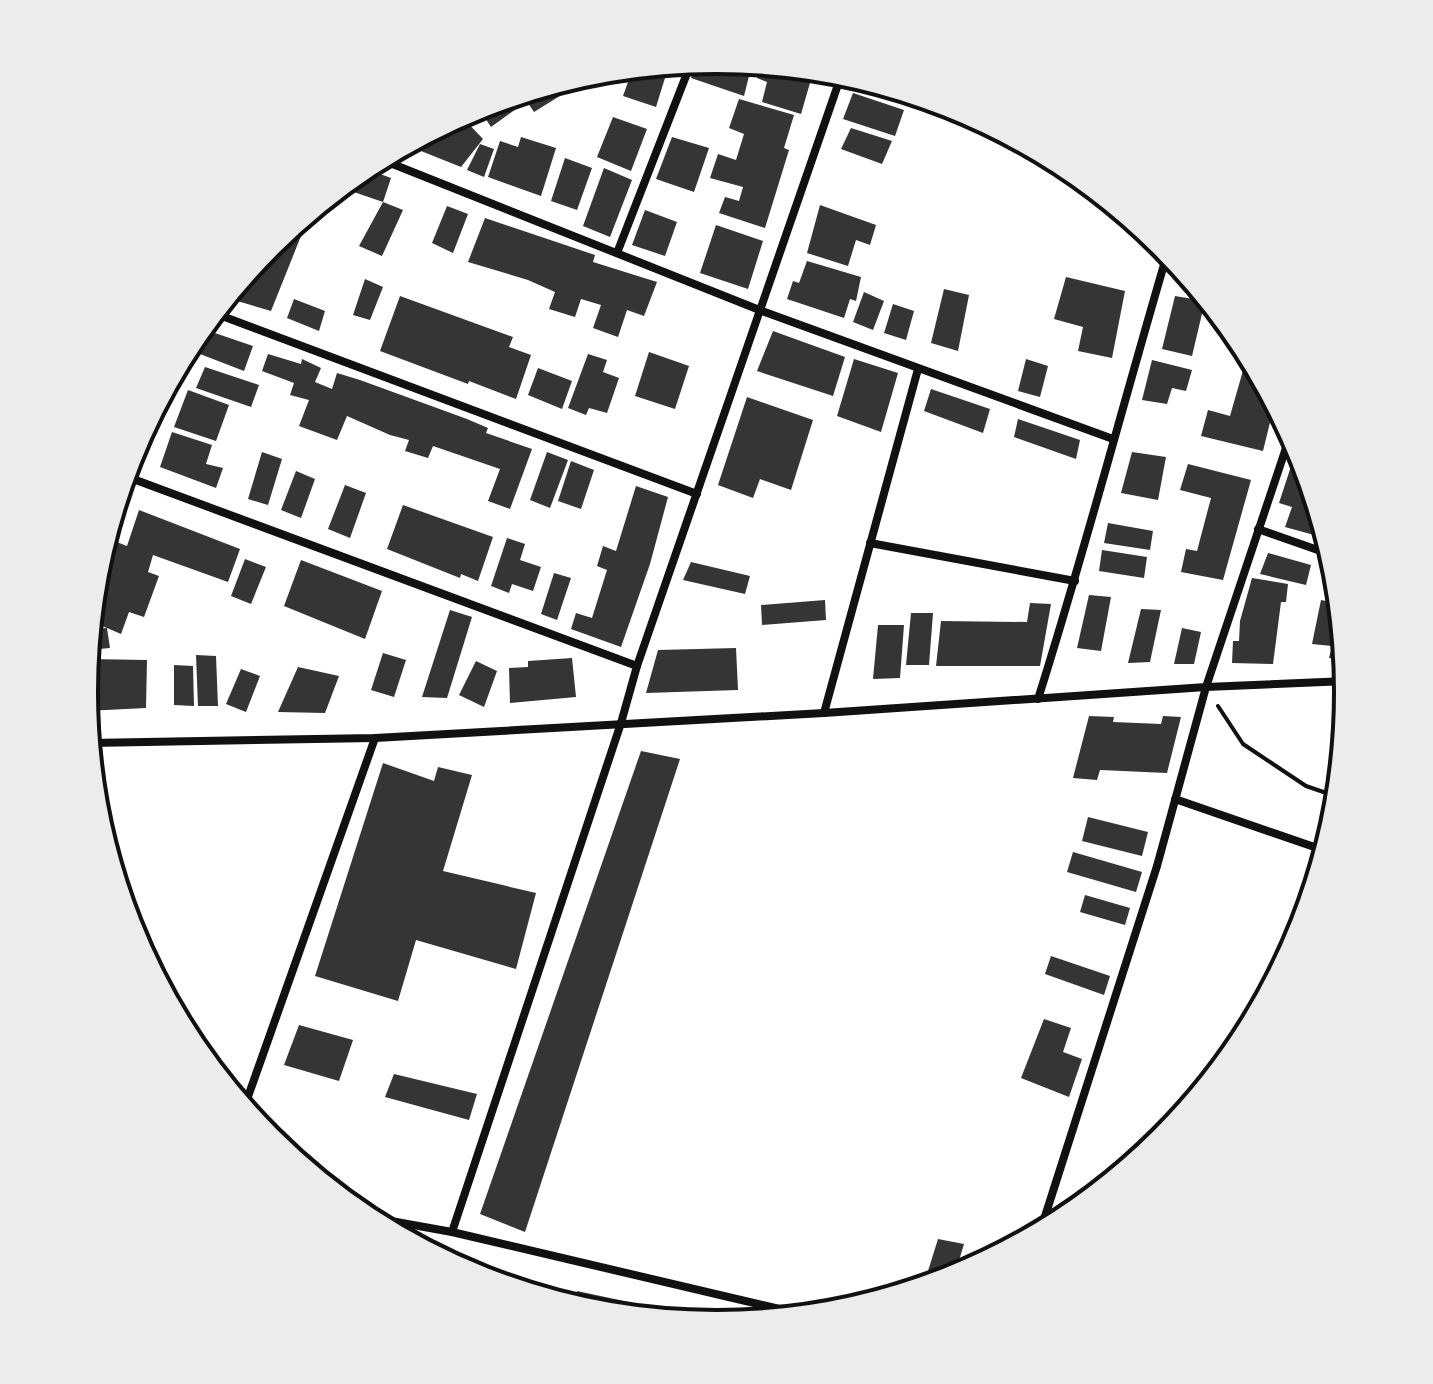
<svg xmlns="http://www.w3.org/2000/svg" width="1433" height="1384" viewBox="0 0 1433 1384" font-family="'Noto Sans',sans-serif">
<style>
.building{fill:#353535}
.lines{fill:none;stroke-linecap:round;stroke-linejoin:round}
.path{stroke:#111;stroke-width:4}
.minor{stroke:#111;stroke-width:8}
.rim{fill:none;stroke:#111;stroke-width:4}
</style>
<rect width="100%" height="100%" fill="#fff"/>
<g class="building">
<path d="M717,60L727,61L724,69L749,76L744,96L691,78L697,62Z"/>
<path d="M761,64L779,66L812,76L801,114L762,102L767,82L757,78Z"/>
<path d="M669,65L656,107L623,96L633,68Z"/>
<path d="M565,81L571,89L534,112L522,94Z"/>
<path d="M853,93L904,110L895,136L843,119Z"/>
<path d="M509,98L516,109L491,127L478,107Z"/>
<path d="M739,99L794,115L784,148L789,150L765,228L719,213L725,197L739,201L743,187L710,178L718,154L736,160L744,134L729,128Z"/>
<path d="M613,117L647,129L631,171L597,157Z"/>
<path d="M463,118L483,139L461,167L406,145L437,128L449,134Z"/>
<path d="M851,128L892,141L882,164L841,149Z"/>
<path d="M521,137L556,148L541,196L488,177L500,141L518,147Z"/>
<path d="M672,137L709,148L694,192L656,179Z"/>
<path d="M480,144L494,149L484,177L467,170Z"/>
<path d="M565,158L592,168L577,210L551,201Z"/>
<path d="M364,168L391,178L383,202L348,190L352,178Z"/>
<path d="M604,168L632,180L610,237L583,226Z"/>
<path d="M383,202L403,210L382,256L359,246Z"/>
<path d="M820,205L876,225L870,245L856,240L848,266L807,253Z"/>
<path d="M447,206L468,214L453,253L432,243Z"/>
<path d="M645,210L677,222L665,256L632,245Z"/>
<path d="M311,211L271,311L227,298L270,245Z"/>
<path d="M485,218L595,255L593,262L657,282L644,316L627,310L618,337L593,328L601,305L581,299L575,317L549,309L555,292L528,280L468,262Z"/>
<path d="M716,225L763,241L748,289L700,273Z"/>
<path d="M807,261L861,277L856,301L850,299L844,318L787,299L793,281L799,283Z"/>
<path d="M1066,277L1125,291L1112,358L1078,351L1083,327L1054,319Z"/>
<path d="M365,279L383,287L370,320L353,315Z"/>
<path d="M944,289L969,295L958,351L931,343Z"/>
<path d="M864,292L884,301L873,330L853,322Z"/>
<path d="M400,296L513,337L509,347L531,355L516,399L469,381L468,384L380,351Z"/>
<path d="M1175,296L1205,301L1192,356L1162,349Z"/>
<path d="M294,299L325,311L319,331L287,318Z"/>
<path d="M893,304L914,311L906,340L884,333Z"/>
<path d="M209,331L253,346L244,371L200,354Z"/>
<path d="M773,331L845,357L833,396L757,371Z"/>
<path d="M649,352L689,366L675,409L635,396Z"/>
<path d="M1248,353L1275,402L1263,451L1201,436L1208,410L1230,416Z"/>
<path d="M268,354L301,364L302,359L321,368L315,382L332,389L337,373L360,380L467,419L488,428L486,433L532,449L510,509L488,501L500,469L433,446L428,458L405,451L409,440L390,435L347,416L337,440L299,426L309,400L290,395L294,383L262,371Z"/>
<path d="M588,354L607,360L603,372L619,378L607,413L589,408L586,415L568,408Z"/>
<path d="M854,359L898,373L881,432L837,416Z"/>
<path d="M1026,359L1048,366L1040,397L1018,391Z"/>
<path d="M1152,360L1192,370L1186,391L1172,388L1167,404L1142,400Z"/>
<path d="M205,367L259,385L251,407L196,388Z"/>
<path d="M538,368L572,381L562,409L528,395Z"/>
<path d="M931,389L990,409L983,433L924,411Z"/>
<path d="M188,390L229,405L216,441L174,427Z"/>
<path d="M747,397L813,420L791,490L760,479L753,498L718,485Z"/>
<path d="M1018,419L1080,440L1076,459L1014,437Z"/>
<path d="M172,432L212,445L206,464L223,468L216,488L160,467Z"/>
<path d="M1297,448L1301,451L1321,517L1314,535L1285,527L1292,507L1279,503Z"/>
<path d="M262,452L282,459L268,505L248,499Z"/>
<path d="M547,452L568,460L550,508L530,500Z"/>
<path d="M1132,452L1166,457L1158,500L1121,493Z"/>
<path d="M571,461L594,470L581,509L558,501Z"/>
<path d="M1188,464L1251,480L1223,580L1181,572L1186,549L1197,551L1211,498L1180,490Z"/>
<path d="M296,471L315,479L301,518L281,510Z"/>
<path d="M345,485L366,493L350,538L328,529Z"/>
<path d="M636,486L668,497L650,564L621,647L571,629L576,613L592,618L607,570L597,566L603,546L616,551Z"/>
<path d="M403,505L493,537L478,581L461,574L460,578L387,549Z"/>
<path d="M139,510L240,549L228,582L153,555L148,572L159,576L144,617L129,612L121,634L107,628L110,648L89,650L91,629L107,628L91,622L94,595L114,541L127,546Z"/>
<path d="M1108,523L1153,531L1150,550L1104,543Z"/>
<path d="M507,538L525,544L520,560L541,567L533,591L512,584L509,593L491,586Z"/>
<path d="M1102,550L1147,557L1144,578L1099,571Z"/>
<path d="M1268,553L1311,565L1306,585L1260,574Z"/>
<path d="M245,559L266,567L251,604L231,596Z"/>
<path d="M301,560L382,591L365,639L284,606Z"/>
<path d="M691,562L750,576L745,594L683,580Z"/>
<path d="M554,573L571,578L557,620L541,614Z"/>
<path d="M1252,578L1288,584L1286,602H1281L1273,664L1232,663L1233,641H1239L1240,621Z"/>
<path d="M1089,595L1111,597L1101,651L1077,648Z"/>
<path d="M825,600L826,620L762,625L761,605Z"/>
<path d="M1321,600L1340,604L1345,660L1329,658L1332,646L1312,644Z"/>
<path d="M1030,603L1051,604L1040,666H936L941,621L1027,622Z"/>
<path d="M1141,609L1161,610L1150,662L1128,663Z"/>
<path d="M450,610L472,617L447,698L422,697Z"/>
<path d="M911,613H933L929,665H906Z"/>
<path d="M878,625H904L900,678L873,679Z"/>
<path d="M1182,628L1201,632L1194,664H1174Z"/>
<path d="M736,648L738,690L646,693L658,650Z"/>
<path d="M383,653L406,660L394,697L371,690Z"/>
<path d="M196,655L216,656L218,706H198Z"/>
<path d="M572,658L576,697L510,703L509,668L528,667V661Z"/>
<path d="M88,659L147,660L146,708L86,711L85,692Z"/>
<path d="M476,661L497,671L484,707L459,695Z"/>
<path d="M174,665L193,666L194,706L174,705Z"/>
<path d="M298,667L339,676L325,713L278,712Z"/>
<path d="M241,669L260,676L246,712L226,704Z"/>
<path d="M1089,716L1114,717L1113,722L1161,724L1163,716L1181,717L1167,773L1100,770L1097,780L1073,778Z"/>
<path d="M641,751L680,759L525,1232L480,1214Z"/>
<path d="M383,763L434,781L438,767L472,775L443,871L536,893L516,969L416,940L398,1001L315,976Z"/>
<path d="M1088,817L1148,832L1142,856L1082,841Z"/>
<path d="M1073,852L1142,872L1136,892L1067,872Z"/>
<path d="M1085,895L1130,908L1125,925L1080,912Z"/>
<path d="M1051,956L1110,976L1104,995L1045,974Z"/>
<path d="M1044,1019L1071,1028L1063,1052L1082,1059L1069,1097L1021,1078Z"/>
<path d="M299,1025L353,1040L339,1081L284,1065Z"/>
<path d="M394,1074L477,1094L469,1120L385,1097Z"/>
<path d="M938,1239L964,1244L954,1277L923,1287Z"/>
<path d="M989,1248L1005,1251L985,1262Z"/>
<path d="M577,1291L638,1304L635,1316L593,1312L574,1306Z"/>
</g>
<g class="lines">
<path class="path" d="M1218,706L1243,744L1306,786L1338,797"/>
<g class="minor">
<path d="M380,159L762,311L1113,439"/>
<path d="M617,253L691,63"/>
<path d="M214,313L697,494"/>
<path d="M125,476L637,666"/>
<path d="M1258,529L1332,555"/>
<path d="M870,543L1075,581"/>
<path d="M1038,699C1085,551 1124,400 1168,251"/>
<path d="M824,713L918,369"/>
<path d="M90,743L375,738L824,713L1206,687L1347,681"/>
<path d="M1175,799L1326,851"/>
<path d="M244,1108L375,738"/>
<path d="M363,1216L452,1232L805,1315"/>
<path d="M452,1232L621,723L637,666L842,73"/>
<path d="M1040,1232L1157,866L1206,687L1291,433"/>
</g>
</g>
<path d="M0 0H1433V1384H0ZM98 692a618 618 0 1 1 1236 0a618 618 0 1 1-1236 0Z" fill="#ececec" fill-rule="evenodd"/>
<path class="rim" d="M98 692a618 618 0 1 1 1236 0a618 618 0 1 1-1236 0Z"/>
</svg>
